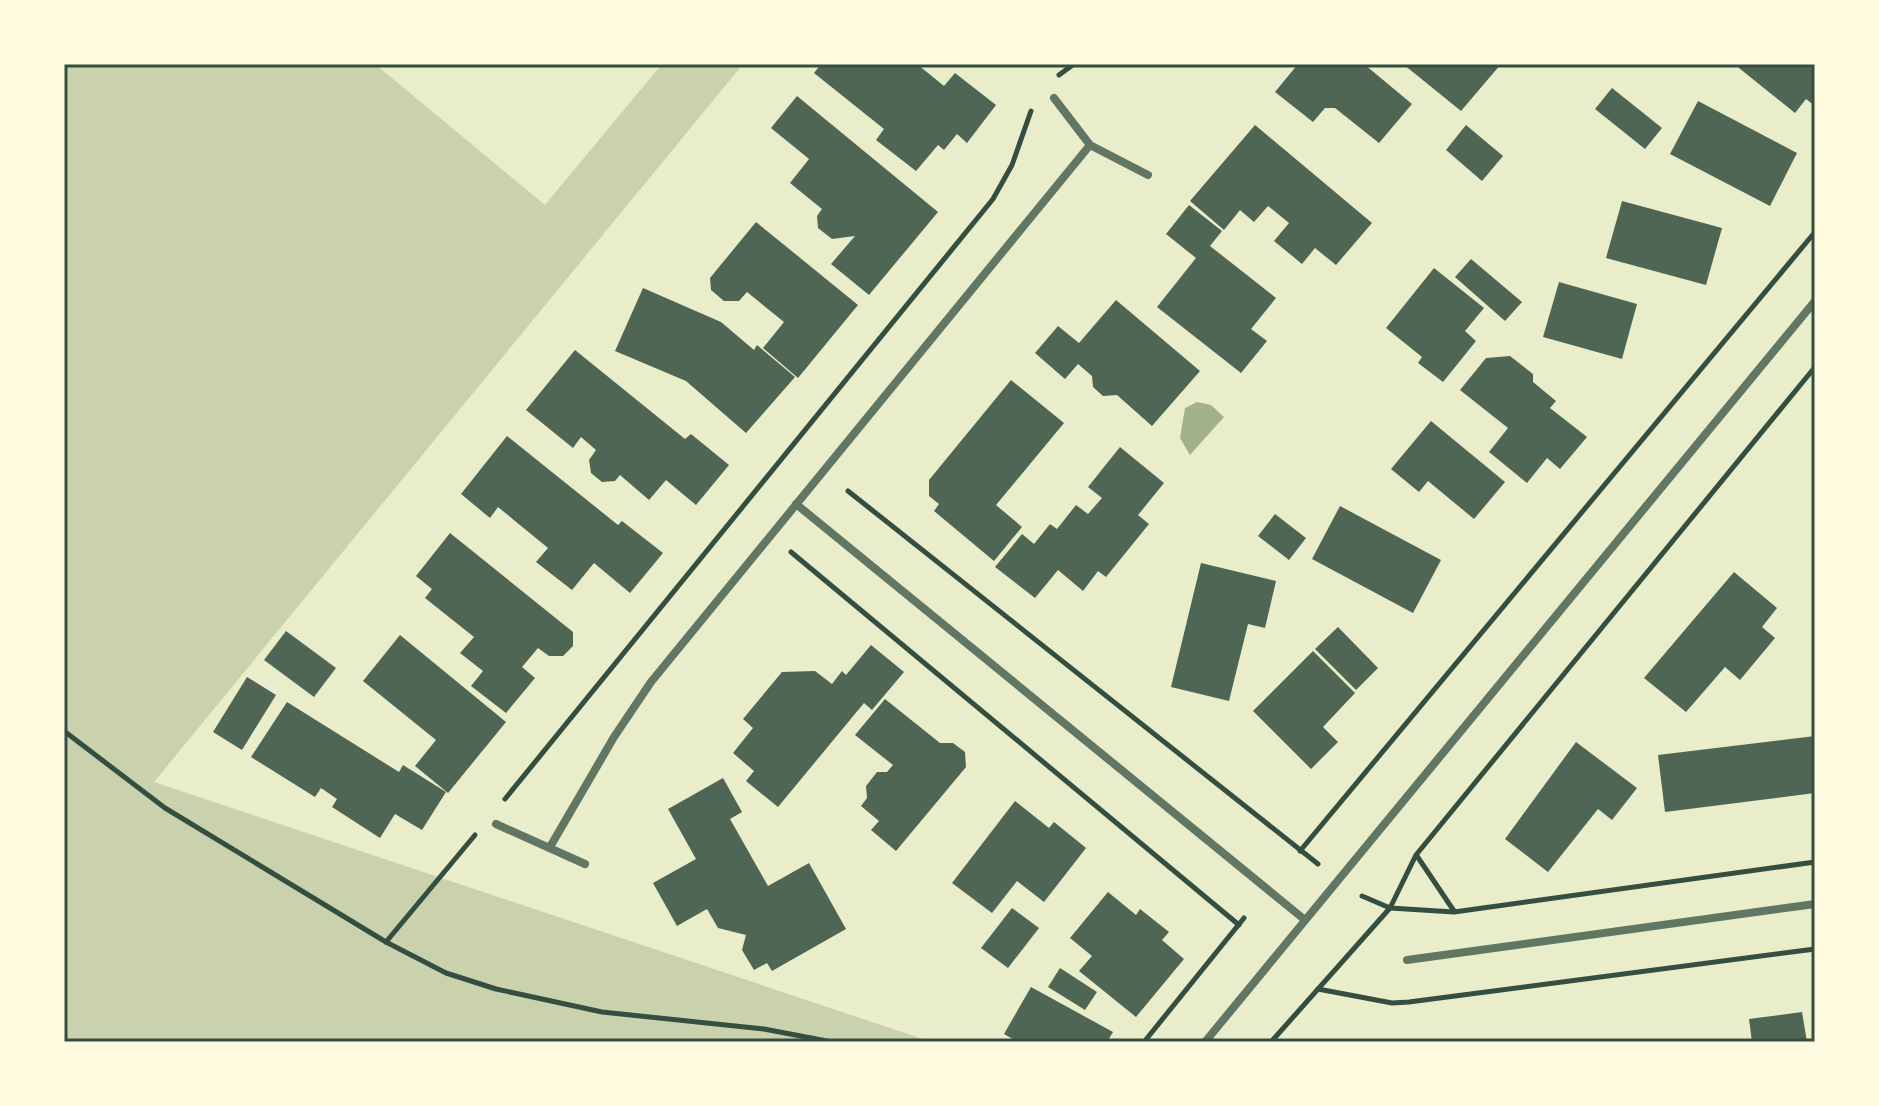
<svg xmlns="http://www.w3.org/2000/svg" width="1879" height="1106" viewBox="0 0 1879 1106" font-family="Overpass,sans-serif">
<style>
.green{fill:#cad2ad}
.water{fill:#a3b18a}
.building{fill:#4f6655}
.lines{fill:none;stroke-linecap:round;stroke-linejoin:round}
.path{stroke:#344e41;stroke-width:5}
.minor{stroke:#617663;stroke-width:8}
.neatline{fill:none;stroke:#344e41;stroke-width:3}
</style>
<rect width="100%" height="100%" fill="#e9edc9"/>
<path class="green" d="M64,64H375L545,205L662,64H743L154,782L932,1042H64Z"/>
<path class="water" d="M1197,402L1211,405L1224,417L1190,455L1180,438L1185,408Z"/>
<g class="building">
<path d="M821,64H917L944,86L955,73L996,105L967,143L957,134L944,150L938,145L916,171L876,140L884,129L814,73Z"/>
<path d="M1298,64H1364L1412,104L1379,143L1335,108H1325L1313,122L1275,92Z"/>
<path d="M1403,64H1501L1461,111Z"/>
<path d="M1734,64H1815V106L1806,99L1795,113Z"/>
<path d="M1612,88L1662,128L1645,149L1595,109Z"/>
<path d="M797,96L938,212L869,295L831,264L855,236L832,239L818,228L817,216L822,209L790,183L809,159L771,128Z"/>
<path d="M1698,101L1797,153L1770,206L1670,154Z"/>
<path d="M1255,125L1372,223L1336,265L1315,248L1302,264L1274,241L1289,223L1268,206L1254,222L1240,210L1224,230L1190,201Z"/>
<path d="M1466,125L1503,156L1482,181L1446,150Z"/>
<path d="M1622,201L1722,228L1706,285L1606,258Z"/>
<path d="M1189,205L1222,231L1210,246L1276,298L1251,329L1267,341L1241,373L1157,307L1196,258L1166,234Z"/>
<path d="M756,222L858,305L798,378L763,348L784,322L747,292L739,301H724L711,290L710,278Z"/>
<path d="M1471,259L1522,302L1505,321L1455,277Z"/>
<path d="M1434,268L1484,308L1465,331L1476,341L1443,382L1418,363L1422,357L1386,328Z"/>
<path d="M1559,282L1637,304L1622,359L1543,337Z"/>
<path d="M643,288L721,322L754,350L757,345L795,377L746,433L686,381L615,351Z"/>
<path d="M1116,300L1200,371L1152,426L1117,395L1103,396L1093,387L1092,376L1078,364L1065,379L1035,353L1058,326L1079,343Z"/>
<path d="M575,350L685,439L691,434L729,465L696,505L666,480L649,500L620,475L615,481L602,482L591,473L589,460L596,450L581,437L573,448L526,410Z"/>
<path d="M1510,356L1533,374V382L1556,401L1550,408L1587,437L1560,469L1547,458L1527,483L1489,452L1508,428L1460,390L1486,358Z"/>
<path d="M1011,380L1064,423L996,505L1022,527L994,561L934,511L939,504L929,496V480Z"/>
<path d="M1431,421L1505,482L1474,519L1428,481L1419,492L1391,469Z"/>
<path d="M507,436L618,525L622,521L663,553L630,593L594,563L572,590L536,562L548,548L498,507L490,518L461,494Z"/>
<path d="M1120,447L1164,483L1138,515L1149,524L1106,577L1098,571L1083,591L1058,570L1035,598L995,567L1022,534L1034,544L1050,524L1057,529L1076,505L1088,514L1102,498L1088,487Z"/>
<path d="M1340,506L1441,560L1413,613L1312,559Z"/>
<path d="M1275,514L1306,538L1289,560L1258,536Z"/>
<path d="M450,533L573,632V646L563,656H549L538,648L522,667L535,678L506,713L471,686L483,671L460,653L474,637L425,598L432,589L416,576Z"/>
<path d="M1201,563L1276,581L1265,628L1248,624L1229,701L1171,687Z"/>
<path d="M1734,572L1777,608L1762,627L1775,638L1740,680L1725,667L1686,712L1644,678Z"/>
<path d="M1338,627L1378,668L1356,690L1315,649Z"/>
<path d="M286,631L336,668L314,697L264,660Z"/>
<path d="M400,635L506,722L448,793L415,766L436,740L363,681Z"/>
<path d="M871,645L904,672L872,710L864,703L778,807L746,781L754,771L733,753L753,728L743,719L782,672L815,671L832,684L842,671L846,675Z"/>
<path d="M1313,651L1355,693L1323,727L1338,742L1311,769L1253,711Z"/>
<path d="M247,677L276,695L242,750L213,732Z"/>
<path d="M885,699L940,743H953L965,752L966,767L896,851L871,830L879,821L861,806L867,798L866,786L877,772H887L893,765L855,735Z"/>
<path d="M287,702L399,772L403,765L446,792L422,830L395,814L380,838L332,807L337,799L321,788L315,797L251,757Z"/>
<path d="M1815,736V793L1665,812L1658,755Z"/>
<path d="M1576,742L1637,788L1612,820L1598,809L1548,872L1505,839Z"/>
<path d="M723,778L742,812L730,819L768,886L809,863L846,929L772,971L767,963L754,970L742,950L746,935L718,928L707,909L677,926L653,883L696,859L668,809Z"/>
<path d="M1015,801L1049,828L1054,822L1086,848L1044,902L1017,881L992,913L952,883Z"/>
<path d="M1108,892L1136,915L1140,909L1169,932L1162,940L1184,959L1136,1017L1079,971L1092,956L1070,938Z"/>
<path d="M1012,908L1039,928L1008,968L981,948Z"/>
<path d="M1060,968L1097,992L1085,1010L1048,987Z"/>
<path d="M1031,987L1113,1032L1107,1042H1018L1004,1034Z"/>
<path d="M1802,1012L1807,1042H1752L1749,1019Z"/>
</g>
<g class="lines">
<g class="path">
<path d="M1059,75L1074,64"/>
<path d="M848,491L1318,864"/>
<path d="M791,552L1239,925"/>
<path d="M64,731L165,808L386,942L446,973L496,989L602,1012L764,1029L832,1042"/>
<path d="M505,799L993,199L1012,165L1031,111"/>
<path d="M1300,851L1815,232"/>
<path d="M1417,856L1454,911"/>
<path d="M1362,896L1390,908L1454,912L1815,862"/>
<path d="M386,942L475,835"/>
<path d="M1318,989L1392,1003L1409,1002L1815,949"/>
<path d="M1144,1042L1244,918"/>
<path d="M1271,1042L1390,908L1416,855L1815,367"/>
</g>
<g class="minor">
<path d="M1054,98L1090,145L1148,175"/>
<path d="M796,504L1305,920"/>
<path d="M496,824L585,864"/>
<path d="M550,847L614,737L651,682L1090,145"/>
<path d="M1407,960L1815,904"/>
<path d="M1205,1042L1815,301"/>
</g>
</g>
<rect width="1879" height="1106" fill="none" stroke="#fefae0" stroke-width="132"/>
<rect x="66" y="66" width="1747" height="974" class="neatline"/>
</svg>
